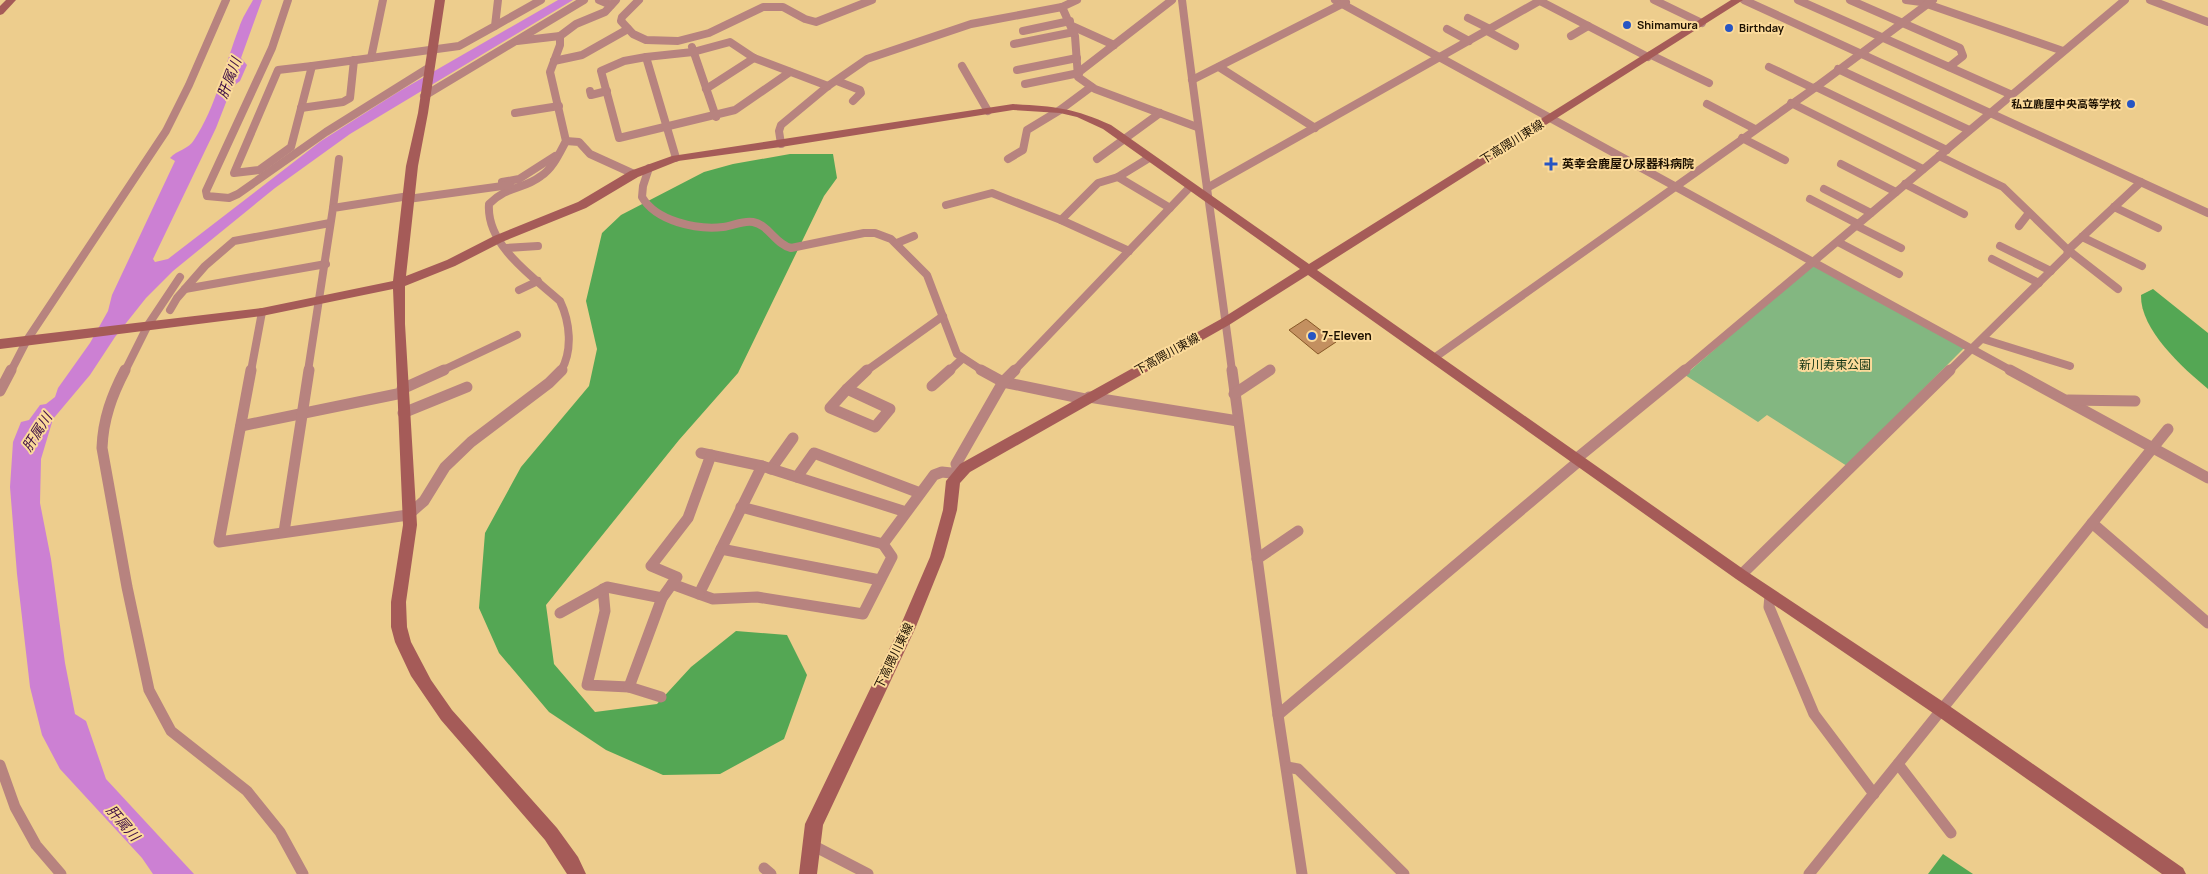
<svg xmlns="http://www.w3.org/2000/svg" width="2208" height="874" viewBox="0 0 2208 874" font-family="Manrope,'Noto Sans JP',sans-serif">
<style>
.green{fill:#83b781}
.forest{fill:#54a754}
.water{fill:#cc80d3}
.building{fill:#c39060;stroke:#875828}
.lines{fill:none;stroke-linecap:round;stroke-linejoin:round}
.street-far1{stroke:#b7837f;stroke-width:8}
.street{stroke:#b7837f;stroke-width:11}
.secondary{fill:#a55b58;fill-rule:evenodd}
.poi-dot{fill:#2755c3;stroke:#fbda9a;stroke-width:2}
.labels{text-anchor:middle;stroke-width:4;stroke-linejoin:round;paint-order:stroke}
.far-poi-label{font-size:11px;font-weight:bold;fill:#1c1000;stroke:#fbda9a;text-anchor:start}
.street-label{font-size:12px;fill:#1c1000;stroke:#fbda9a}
.poi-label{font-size:12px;font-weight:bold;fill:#1c1000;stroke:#fbda9a;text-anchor:start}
.park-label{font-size:12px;fill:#153615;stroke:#fbda9a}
.water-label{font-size:14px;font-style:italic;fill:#401046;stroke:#fbda9a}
</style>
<rect width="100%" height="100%" fill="#edcd8d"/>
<path class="green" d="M1815,262L1966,346L1847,466L1767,415L1758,422L1685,375Z"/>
<g class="forest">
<path d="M790,154H833L837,178L824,196L738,373L679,440L546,605L554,664L595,712L657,704L691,667L736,631L787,635L807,675L784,739L720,774L663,775L606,750L549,712L499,653L479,608L485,533L521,467L589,386L597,349L586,301L602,233L621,215L704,172L733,164Z"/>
<path d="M2153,289L2208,333V389C2183,368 2140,330 2141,295Z"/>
<path d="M1943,854L1973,874H1928Z"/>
</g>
<path class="water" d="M253,0H262L241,58L247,65L240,81L232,87L216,128L153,259L155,262L168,259L321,141L398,92L558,0H573L350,134L275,188L173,271L146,298L115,337L90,375L53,419L41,459L40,503L51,559L65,663L75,714L86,721L106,779L194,874H153L142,858L60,769L42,735L30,687L17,574L10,487L13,442L21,422L29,420L40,405L46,404L55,397L58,388L90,343L108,311L112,295L175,161L170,158C177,150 189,149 194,140C216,107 225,64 239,28C242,18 248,9 253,0Z"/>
<path class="building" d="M1306,319L1336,342L1318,354L1289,330Z"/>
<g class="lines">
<g class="street-far1">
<path d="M288,0L272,48L206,191L207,196L229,198L238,194L326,132L430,67"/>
<path d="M599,0L611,5"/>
<path d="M639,0L622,17L621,21L633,34L646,40L678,41L709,33L763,7H783L805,19L816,22L872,0"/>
<path d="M1182,0C1197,124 1216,247 1232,371"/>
<path d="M1335,0L2012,371"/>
<path d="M1538,0L1648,57"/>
<path d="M1654,0L1702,23"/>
<path d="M1744,0L2208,213"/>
<path d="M1798,0L2012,95"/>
<path d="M1850,0L1960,48L1963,56L1949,67"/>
<path d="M1906,0L1929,3"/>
<path d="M2150,0L2208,22"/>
<path d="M1927,4L2063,51"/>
<path d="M1062,7L1075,36L1078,77L1095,89L1197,127"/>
<path d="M1468,18L1490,29"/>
<path d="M495,26L541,0"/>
<path d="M1072,26L1114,45"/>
<path d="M1447,29L1469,41"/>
<path d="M1023,31L1070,21"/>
<path d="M1487,31L1515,46"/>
<path d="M560,36V45L550,72L566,141C559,154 553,168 541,176C523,190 508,185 489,204C486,245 532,276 560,301C570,322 573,350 561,371"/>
<path d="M1571,36L1588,26"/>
<path d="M517,41L560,36L576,24L605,12L616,0"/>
<path d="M1014,44L1074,32"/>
<path d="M692,47L716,117"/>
<path d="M1651,55L1709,83"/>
<path d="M646,57L624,61L601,71L619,138L735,110L790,72"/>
<path d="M371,58L383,0"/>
<path d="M554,61L582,55L628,29"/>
<path d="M312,66L291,147L259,170L234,173L278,70Z"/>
<path d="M312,66L459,46L495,26L498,0"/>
<path d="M962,66L988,111"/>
<path d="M1219,67L1315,128"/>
<path d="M1769,67L1813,88"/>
<path d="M1838,69L1969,130"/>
<path d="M1017,70L1077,58"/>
<path d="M1079,72L1172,0"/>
<path d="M1192,80L1346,2"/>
<path d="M837,81L860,90L861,93L853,101"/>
<path d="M1025,84L1079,73"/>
<path d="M1816,87L1947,150"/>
<path d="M706,89L754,58"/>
<path d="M590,91L591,95L607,91"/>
<path d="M424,96L584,0"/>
<path d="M1791,103L1923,169"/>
<path d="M1707,104L1755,129"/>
<path d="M301,108L343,102L350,98L354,60"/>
<path d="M515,113L559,106"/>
<path d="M1742,138L1785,160"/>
<path d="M566,141L579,142L590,154L634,174"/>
<path d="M781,144L779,131L781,125L828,86L867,59L971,24L1062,7L1077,0"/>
<path d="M1939,156L2003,187L2068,250L2118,289"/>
<path d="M676,158L646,57L693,52L730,42L754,58L828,86"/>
<path d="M1149,158L1118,177L1170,208"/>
<path d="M1008,159L1023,150L1027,130L1060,110L1091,87"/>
<path d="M1097,159L1160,113"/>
<path d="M1841,164L1896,192"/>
<path d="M649,168L643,186L642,197C656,221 696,230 723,227C733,226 743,220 753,222C769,225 775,244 791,248L864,233H875L891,239L927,275L957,354L983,371"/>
<path d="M1118,177L1098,183L1061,220L1129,251"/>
<path d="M502,182L519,179L555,156"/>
<path d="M1905,184L1964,214"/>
<path d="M1207,188L1541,0"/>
<path d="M1824,189L1871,213"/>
<path d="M408,199L510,185"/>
<path d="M1810,199L1858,224"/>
<path d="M946,205L992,193L1061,220"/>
<path d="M2114,207L2158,228"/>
<path d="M333,208L339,159"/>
<path d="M1857,226L1901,248"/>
<path d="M2019,226L2029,213"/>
<path d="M2082,237L2142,266"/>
<path d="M1838,242L1899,274"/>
<path d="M897,243L914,236"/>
<path d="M2000,246L2051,271"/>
<path d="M506,248L538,246"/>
<path d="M1992,259L2039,283"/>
<path d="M185,289L326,264"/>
<path d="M519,290L538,281"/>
<path d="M170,310L177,298L205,266L234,241L330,223"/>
<path d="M1983,339L2070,366"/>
<path d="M1434,358L1816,87L1933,0"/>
<path d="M11,371L27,340L166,131L189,85L226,0"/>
<path d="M125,371L148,325L180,277"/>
<path d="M251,371L262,312"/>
<path d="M308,371L333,208L409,196"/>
<path d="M441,371L517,335"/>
<path d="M866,371L943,316"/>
<path d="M949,371L962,359"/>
<path d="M1014,371L1190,187"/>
<path d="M1683,371L2125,0"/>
<path d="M1949,371L2067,255L2068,250L2141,182"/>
</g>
<g class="street">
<path d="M125,370C112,395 103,419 102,448L127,587L149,690L171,731L247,791L280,832L303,874"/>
<path d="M251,370L219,542L408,515L424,501L445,467L471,442L549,383L562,370"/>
<path d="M981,370L1003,382L1085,399"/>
<path d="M1232,370L1278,715L1302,874"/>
<path d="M2010,370L2208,478"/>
<path d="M932,386L950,370"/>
<path d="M402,389L444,370"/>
<path d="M847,389L890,409L875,427L830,408Z"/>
<path d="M847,389L867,370"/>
<path d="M0,391L11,370"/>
<path d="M1234,394L1270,370"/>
<path d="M1089,397L1238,421"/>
<path d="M2068,400L2135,401"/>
<path d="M403,413L467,387"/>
<path d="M241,426L402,393"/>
<path d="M701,453L762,466"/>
<path d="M1576,459L1685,370"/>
<path d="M771,469L793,438"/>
<path d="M797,477L814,453L920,493"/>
<path d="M741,507L883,544"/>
<path d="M906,512L762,466L699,594L713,599L757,597L863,614L892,557L883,544L934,475L942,472L960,474L956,464L1003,382L1015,370"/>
<path d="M2092,523L2208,623"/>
<path d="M284,532L309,370"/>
<path d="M721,549L880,580"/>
<path d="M1257,559L1298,531"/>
<path d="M1741,575L1950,370"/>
<path d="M672,584L699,594"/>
<path d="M603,589L605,611L587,685L629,687"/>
<path d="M1770,595L1769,607L1814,714L1874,794"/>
<path d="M560,613L607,587L662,598"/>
<path d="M661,697L629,687L662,598L677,577L651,566L688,518L711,455"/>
<path d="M1278,715L1579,461"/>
<path d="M1898,764L1951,833"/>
<path d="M0,765L15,807L36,845L61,874"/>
<path d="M1287,767L1298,769L1404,874"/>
<path d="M812,845L868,874"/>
<path d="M764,868L771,874"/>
<path d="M1809,874L2168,429"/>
</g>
<g class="secondary">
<path d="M6,0H16L3,14L0,15V6Z"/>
<path d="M435,0H445L428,113L418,166L406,276L447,260L494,236L578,202L630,171L672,156L1013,104C1052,106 1075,108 1111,125L1309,264L1731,0H1743L1317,270L1746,571L1948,705L2183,868L2186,874H2162L1936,715L1736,579L1308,275L1229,325L970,472L960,483L957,510L944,557L915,629L823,825L817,874H799L805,824L899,629L930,557L943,510L946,481L960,464L1221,319L1300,269L1103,129L1077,117L1060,113L1013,110L781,147L678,161L638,177L586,208L502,242L455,266L405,286V324L417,525L406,602L407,627L411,642L431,680L452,710L557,828L578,857L586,874H567L545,840L441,720L411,676L395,642L391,627V602L403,525L393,289L262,316L0,349V339L262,308L393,281L406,166L418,113Z"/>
</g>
</g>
<g class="poi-dot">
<circle cx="1627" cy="25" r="5"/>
<circle cx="1729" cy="28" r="5"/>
<circle cx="2131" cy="104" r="5"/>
<path d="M1548.5 156.5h5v5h5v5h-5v5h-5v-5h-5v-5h5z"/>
<circle cx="1312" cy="336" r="5"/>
</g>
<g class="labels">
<g class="far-poi-label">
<text x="1637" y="29">Shimamura</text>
<text x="1739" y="32">Birthday</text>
<text x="2121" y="108" text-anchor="end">私立鹿屋中央高等学校</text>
</g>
<g class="street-label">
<text transform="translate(1512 142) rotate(-32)" y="4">下高隈川東線</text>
<text transform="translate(1167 354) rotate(-29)" y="4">下高隈川東線</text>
<text transform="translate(894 656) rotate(-64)" y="4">下高隈川東線</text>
</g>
<g class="poi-label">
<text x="1562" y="168">英幸会鹿屋ひ尿器科病院</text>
<text x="1322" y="340">7-Eleven</text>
</g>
<g class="park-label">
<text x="1835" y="369">新川寿東公園</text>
</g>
<g class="water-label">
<text transform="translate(229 78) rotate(-69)" y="5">肝属川</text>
<text transform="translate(37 432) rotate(-58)" y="5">肝属川</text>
<text transform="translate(123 823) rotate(49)" y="5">肝属川</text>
</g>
</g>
</svg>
